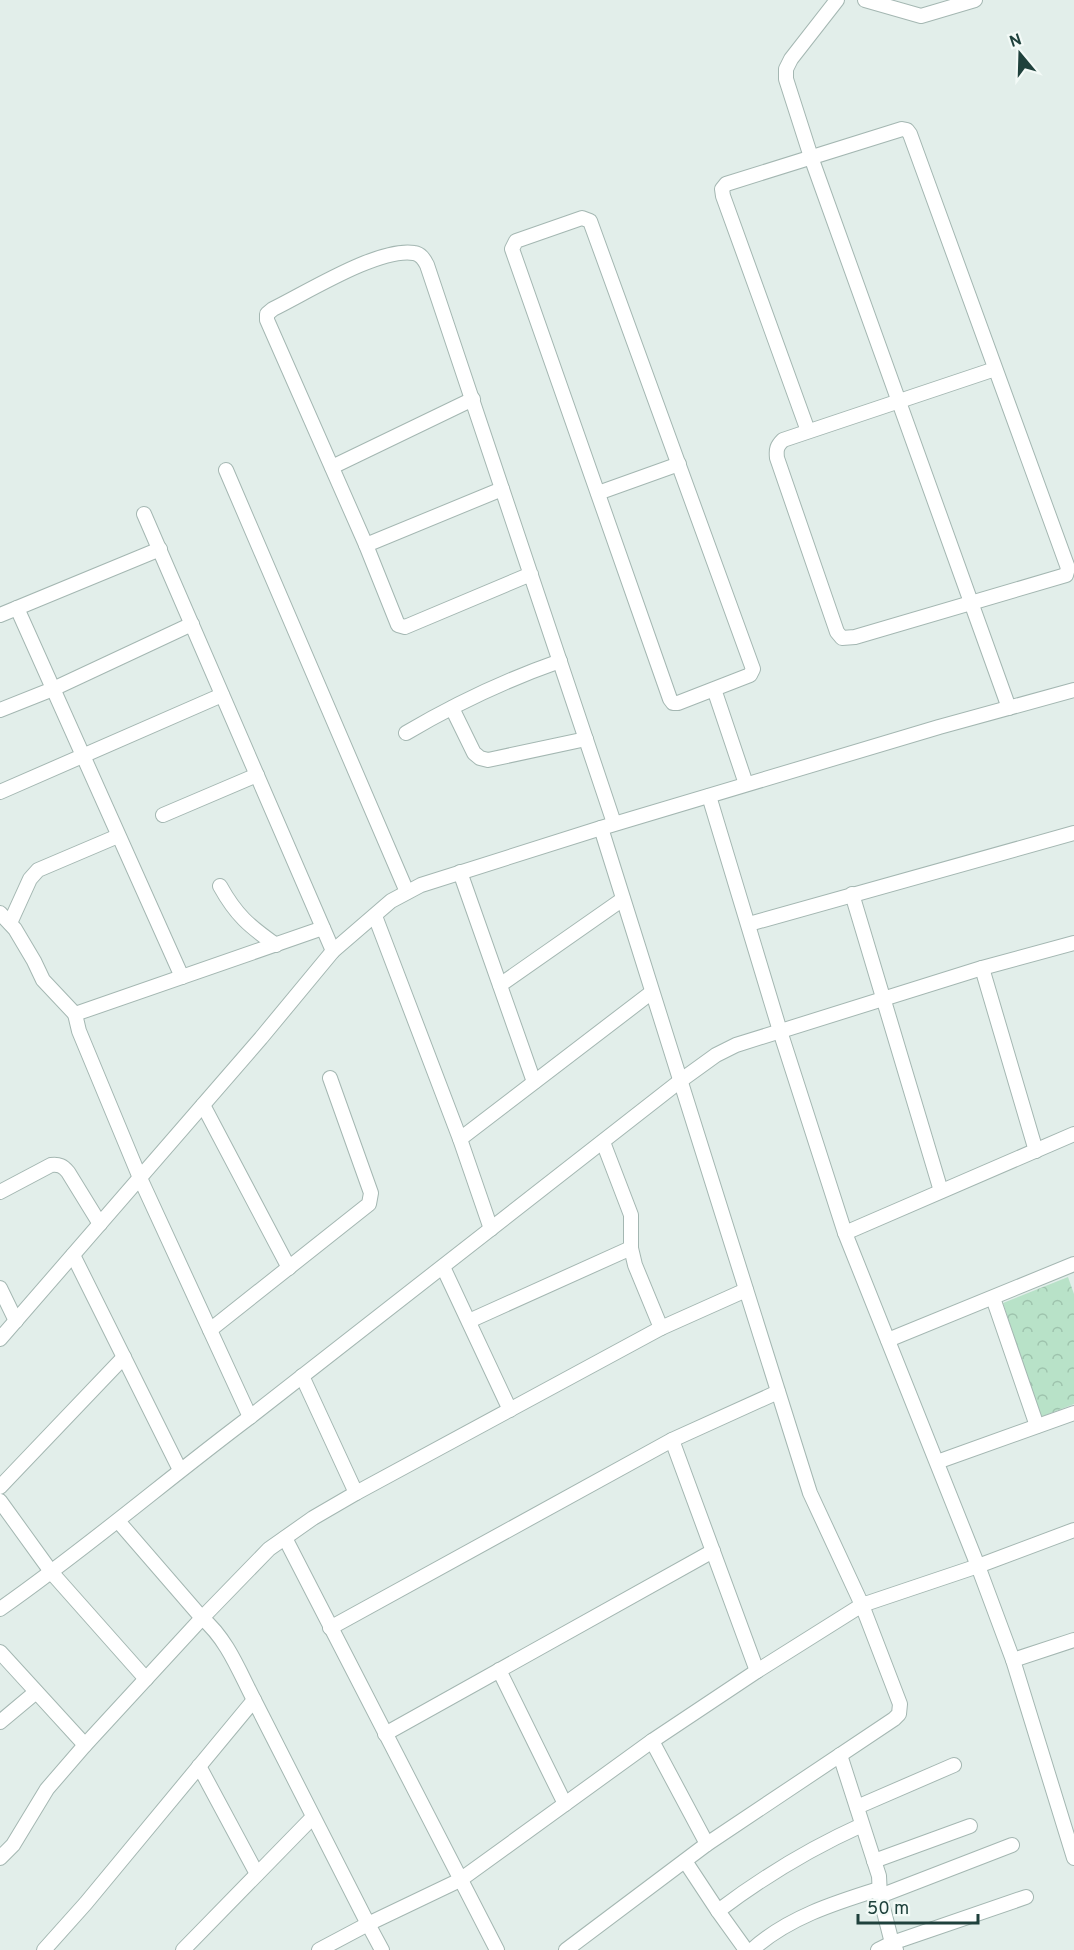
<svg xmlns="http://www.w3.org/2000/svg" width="1074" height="1950" viewBox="0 0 1074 1950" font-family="Overpass,sans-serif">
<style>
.forest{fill:url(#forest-crowns)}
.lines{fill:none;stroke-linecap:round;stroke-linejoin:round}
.minor-casing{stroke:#a4b7b2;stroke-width:16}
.minor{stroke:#fff;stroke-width:14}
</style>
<defs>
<pattern id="forest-crowns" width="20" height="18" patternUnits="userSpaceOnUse" patternTransform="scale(1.5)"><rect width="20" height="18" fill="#b8e2c8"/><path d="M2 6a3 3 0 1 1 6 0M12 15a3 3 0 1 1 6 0" fill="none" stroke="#9ec3ad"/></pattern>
</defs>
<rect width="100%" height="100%" fill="#e2eeea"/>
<path class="forest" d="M1068,1277L1074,1294V1404L1041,1417L1003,1303Z"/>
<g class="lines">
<defs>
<g id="minor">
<path d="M837,0L791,59L786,69V79L811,157L1009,708"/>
<path d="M865,0L921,16L975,0"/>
<path d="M808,431L723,196L722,189L726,184L902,129L907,130L910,134L1068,568L1066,575L855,637L842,638L837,632L777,458C776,449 777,446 783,440L995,369"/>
<path d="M332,467L473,399"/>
<path d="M226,470L407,892"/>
<path d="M598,493L679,464"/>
<path d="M144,514L333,951"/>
<path d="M366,545L502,489"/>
<path d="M531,574L405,627L398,625L366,545L267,320V314L273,309C306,293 379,247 414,253C421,254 424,259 427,265C490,451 552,637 614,823"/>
<path d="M17,608L182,977"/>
<path d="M0,615L160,549"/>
<path d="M714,689L750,675L753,669L590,221L582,218L516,241L512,249L670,699L673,703H678L714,689L746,784"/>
<path d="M452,708L474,753L480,758L488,760L586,739"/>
<path d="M0,710L53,689L192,624"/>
<path d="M406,733C455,704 506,680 560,661"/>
<path d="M0,792L222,695"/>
<path d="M709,796L780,1031L845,1233L978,1566L1013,1660L1074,1858"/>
<path d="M163,815L257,775"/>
<path d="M601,828L810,1493L862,1605L978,1566L1074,1530"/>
<path d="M460,872L534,1082"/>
<path d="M220,886C236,915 249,926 276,945"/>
<path d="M852,894L941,1191"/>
<path d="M0,913L15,929L34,961L43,980L75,1014L323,928"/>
<path d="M375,916L460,1139L491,1229"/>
<path d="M10,923L30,879L38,870L118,836"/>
<path d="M749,924L1074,833"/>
<path d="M982,968L1036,1151"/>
<path d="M500,985L623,899"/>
<path d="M75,1014L79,1031L140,1178L250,1417"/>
<path d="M203,1105L289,1268"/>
<path d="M460,1139L652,992"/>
<path d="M603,1142L631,1215V1248L635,1265L661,1328"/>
<path d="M0,1192L51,1165C59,1164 63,1166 68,1172L100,1224"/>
<path d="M845,1233L1074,1134"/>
<path d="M73,1255L180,1470"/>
<path d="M443,1267L510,1410"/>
<path d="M0,1288L16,1321"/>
<path d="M993,1298L1037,1426"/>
<path d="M469,1321L631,1248"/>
<path d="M210,1330L369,1204L371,1193L330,1078"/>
<path d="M0,1339L261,1038L333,951L391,901L421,885L601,828L939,727L1074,690"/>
<path d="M888,1340L1074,1264"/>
<path d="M302,1376L356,1493"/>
<path d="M672,1440L757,1671"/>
<path d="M937,1462L1074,1413"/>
<path d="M0,1487L124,1357"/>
<path d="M0,1501L52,1573L146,1679"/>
<path d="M118,1521L202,1618C227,1639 239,1671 254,1700"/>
<path d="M285,1538L497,1950"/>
<path d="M0,1609C86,1549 166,1480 250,1417L680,1081L716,1055L736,1045L982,968L1074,943"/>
<path d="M330,1628L672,1440L778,1392"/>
<path d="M0,1652L85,1745"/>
<path d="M1013,1660L1074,1640"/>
<path d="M499,1670L565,1804"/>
<path d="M0,1722L36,1692"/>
<path d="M385,1734L713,1551"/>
<path d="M652,1741L707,1844"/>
<path d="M840,1755L879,1876L880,1896L892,1943L896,1950"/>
<path d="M199,1766L257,1874"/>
<path d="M857,1807L954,1765"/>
<path d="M0,1858L13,1845L47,1789L85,1745L202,1618L269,1549L313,1518L356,1493L661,1328L746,1290"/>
<path d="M685,1861L718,1911L746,1950"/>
<path d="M874,1861L970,1826"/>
<path d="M880,1896L1012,1845"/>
<path d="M718,1911C763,1877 811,1848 862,1825"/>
<path d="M44,1950L86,1903L254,1700L368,1924L460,1880L652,1741L757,1671L862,1605L900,1704L899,1714L894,1719L707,1844L566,1950"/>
<path d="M183,1950L313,1817"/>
<path d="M319,1950L368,1924L382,1950"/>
<path d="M752,1950C787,1918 834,1903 879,1889"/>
<path d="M878,1950L892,1943L1026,1897"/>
</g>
</defs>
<use href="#minor" class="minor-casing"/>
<use href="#minor" class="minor"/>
</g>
<g transform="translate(1020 54) rotate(341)" stroke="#f3faf7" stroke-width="4.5" paint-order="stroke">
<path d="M0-4.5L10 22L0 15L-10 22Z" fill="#1f413c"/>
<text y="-9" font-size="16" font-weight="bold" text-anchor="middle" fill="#1f413c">N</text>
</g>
<path d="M858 1914v9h120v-9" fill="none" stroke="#1f413c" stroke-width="3"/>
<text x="867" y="1914" font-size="18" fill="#1f413c" stroke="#f3faf7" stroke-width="4.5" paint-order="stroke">50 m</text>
</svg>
